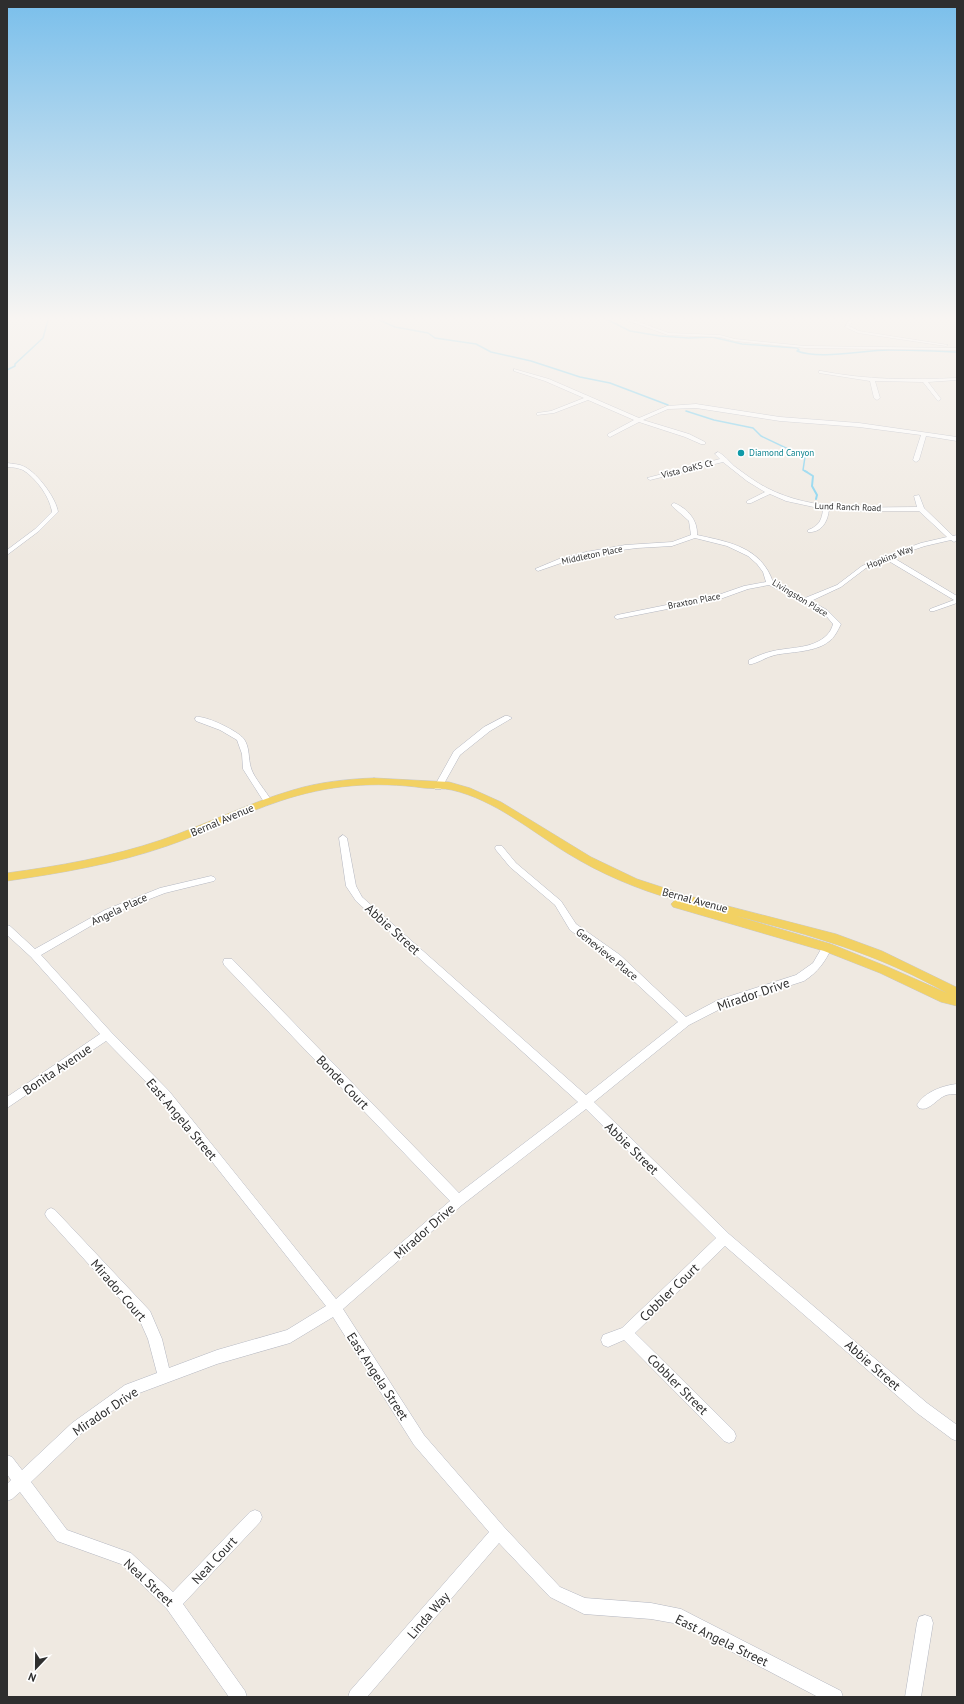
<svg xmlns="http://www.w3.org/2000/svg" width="964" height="1704" viewBox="0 0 964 1704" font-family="'PT Sans',sans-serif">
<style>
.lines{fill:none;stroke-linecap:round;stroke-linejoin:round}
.stream-far1{stroke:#75cff0;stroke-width:1.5}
.stream{stroke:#75cff0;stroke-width:2}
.minor-casing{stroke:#b4b7c1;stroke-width:1}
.major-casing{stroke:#c9c9c9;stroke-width:1}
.minor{fill:#fff;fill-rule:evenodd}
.major{fill:#f2d163;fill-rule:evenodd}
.culture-dot{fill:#0f9aa8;stroke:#fff;stroke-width:1.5}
.labels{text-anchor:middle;stroke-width:3.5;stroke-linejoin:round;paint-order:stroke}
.far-culture-label{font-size:9px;fill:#0d838f;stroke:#fff;text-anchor:start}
.far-street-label{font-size:9px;fill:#2e2e2e;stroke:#fff}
.street-label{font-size:11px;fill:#2e2e2e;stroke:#fff}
.near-street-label{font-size:13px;fill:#2e2e2e;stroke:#fff}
</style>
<rect width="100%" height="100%" fill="#efe9e1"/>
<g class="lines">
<g class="stream-far1">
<path d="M359,320H362"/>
<path d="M379,320L395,327L428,333L435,338L476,344L491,352L531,361L580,377L610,383L668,405"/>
<path d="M608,320L630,331L660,336L689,338L712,337L742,344L797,348L799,350L797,351C820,360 863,350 889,350C912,350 934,351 957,352"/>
<path d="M7,370L15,366V364L43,338L48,320"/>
<path d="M686,411L714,420L753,428L761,436L805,457L803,470L807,472"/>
</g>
<path class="stream" d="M805,471L813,476L812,486L817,495L816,499"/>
<defs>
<g id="minor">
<path d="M626,320H633L669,333L720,335L735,339L805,346L957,348V350L805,348L735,341L720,337L668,335Z"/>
<path d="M849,320H853L849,326L859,331L948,345L946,346L858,333L845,327Z"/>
<path d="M514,369L549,379L639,418L667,406L696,404L780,417L859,423L957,437V441L926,436L919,460L916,462L913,460L921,435L859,427L780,421L696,408L668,409L643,420L689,434L705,442V444H701L685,437L639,422L610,437L608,436V434L634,420L588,400L554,413L537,415V413L551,411L584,398L545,381L514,371Z"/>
<path d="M821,371C866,380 911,380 957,378V380L928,382L941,399L938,401L923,382L875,381L880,398L877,400L874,398L870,381L819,373V371Z"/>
<path d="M718,452C724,455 729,461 734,466C745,474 755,482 767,488C814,512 867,507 917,507L914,496L919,495L924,508L953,536L957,535V540L954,542L951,540L925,546L892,557L957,596V603L934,611H930V609L954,600L887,560L866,568L841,587L811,601L827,610L841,624C839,628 837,632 835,635C823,653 793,651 775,655C766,657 760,662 752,664H749V660C757,656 764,653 773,651C791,647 813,649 827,635C830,632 832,628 833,624L823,612L769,585L748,589L723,598L617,619L614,617L617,615L721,594L744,586L766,582L763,572L757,564L748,556L727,546L695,538L672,546L637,548L599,553L564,562L538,571L535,569L559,559L586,552L625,545L672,542L691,535L689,521L672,506V504L674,503C687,508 698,520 697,535C729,542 761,547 773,582L805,598L837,585L862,566L885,556L921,543L947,537L919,511H863L829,509C828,521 822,533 808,532V530C819,526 822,520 823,509L786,501L770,494L751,503H747V501L765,492L747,481L723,462L650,480L647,478L720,459L715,454Z"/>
<path d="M7,463C13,464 20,464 25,467C38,474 56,498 58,512L39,531L7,555V550L35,529L52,512C50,497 36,478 23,470C18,468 13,467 7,467Z"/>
<path d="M505,716H508L512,718L490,731L460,755L441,789H435L434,787L454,751L484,727Z"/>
<path d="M196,717C205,715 238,731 244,739C250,748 248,758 251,768C254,778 266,791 271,800L270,802H264L243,769L242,754L237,740L220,730L196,721L195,719Z"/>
<path d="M343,835L347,838L356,886L362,897L586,1095L678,1022L612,961L570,930L555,905L510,867L496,850L495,848L496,846H502L516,863L561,901L576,924L620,955L686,1017L718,1000L796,975L813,963L824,944H830L832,947C825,962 818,972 804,981L726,1006L689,1025L594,1102L729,1234L927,1403L957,1425V1441L952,1439L917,1413L725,1246L635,1333L734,1431L736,1436L734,1441L729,1443L724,1441L624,1340L608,1347L603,1345L601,1340L603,1335L622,1328L716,1238L586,1109L462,1205L343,1309L424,1435L504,1527L560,1587L585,1598L651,1603L681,1609L841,1691L843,1697H818L679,1624L651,1619L584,1614L550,1597L499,1543L367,1697H348L350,1691L489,1532L414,1445L333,1317L290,1343L217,1364L134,1395L82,1433L31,1482L67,1530L131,1553L173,1592L250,1512L255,1510L260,1512L262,1517L260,1522L183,1604L245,1691L247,1697H229L167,1609L121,1564L57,1541L20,1492L12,1499L7,1501V1484L11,1480L7,1474V1455L12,1457L22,1470L72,1423L125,1385L157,1373L148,1339L140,1321L47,1218L45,1214L47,1210L51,1208L55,1210L150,1311L162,1339L169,1368L217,1350L287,1330L326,1306L161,1097L106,1041L7,1108V1097L100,1034L31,957L7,935V925L10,926L35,949L105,910L160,888L211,876L214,877L216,879L214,881L165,893L111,914L41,955L111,1032L169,1091L336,1299L450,1201L224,965L223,962L224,959H232L459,1193L578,1102L356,901L346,886L339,838Z"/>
<path d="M957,1084V1094C953,1094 948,1094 944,1096C936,1100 928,1112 919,1108L917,1105C924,1092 944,1085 957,1084Z"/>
<path d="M925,1615L931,1617L933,1623L921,1697H905L917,1623L919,1617Z"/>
</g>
<path id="major" d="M374,778L449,782L470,788L501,802L591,857L637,879L689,896L836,934L882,951L956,987L957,1006L941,1002L880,973L824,951L673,907L671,904L675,900C637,889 601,874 567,853C531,831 495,800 452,790C444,788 433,789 424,788C375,781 327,785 280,801C241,814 205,833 167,846C115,864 61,873 7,881V873C59,866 111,857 161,840C205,825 248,803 293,790C319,782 347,779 374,778ZM736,916C812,935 878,954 947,993L888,967L831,944Z"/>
</defs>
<use href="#minor" class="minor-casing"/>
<use href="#major" class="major-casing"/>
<use href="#minor" class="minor"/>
<use href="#major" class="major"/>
</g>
<linearGradient id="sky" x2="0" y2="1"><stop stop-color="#7abfeb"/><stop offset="0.57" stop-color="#f8f5f2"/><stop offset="1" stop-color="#f8f5f2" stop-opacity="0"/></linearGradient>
<rect width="964" height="559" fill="url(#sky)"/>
<circle class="culture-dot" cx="741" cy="453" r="4"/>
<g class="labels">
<g class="far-culture-label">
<text x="749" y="456">Diamond Canyon</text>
</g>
<g class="far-street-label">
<text transform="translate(687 469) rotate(-14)" y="3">Vista OaKS Ct</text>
<text transform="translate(848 507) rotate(2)" y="3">Lund Ranch Road</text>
<text transform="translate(592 555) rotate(-12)" y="3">Middleton Place</text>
<text transform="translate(890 557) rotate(-22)" y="3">Hopkins Way</text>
<text transform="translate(800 598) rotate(31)" y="3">Livingston Place</text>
<text transform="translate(694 601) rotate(-11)" y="3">Braxton Place</text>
</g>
<g class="street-label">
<text transform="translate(222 820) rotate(-23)" y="4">Bernal Avenue</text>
<text transform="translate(695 900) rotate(15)" y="4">Bernal Avenue</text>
<text transform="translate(119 909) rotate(-25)" y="4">Angela Place</text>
<text transform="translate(607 954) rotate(39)" y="4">Genevieve Place</text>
</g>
<g class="near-street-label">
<text transform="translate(393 929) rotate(42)" y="5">Abbie Street</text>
<text transform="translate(753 994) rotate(-19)" y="5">Mirador Drive</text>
<text transform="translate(57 1069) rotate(-34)" y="5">Bonita Avenue</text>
<text transform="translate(343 1082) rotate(46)" y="5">Bonde Court</text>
<text transform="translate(182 1119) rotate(50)" y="5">East Angela Street</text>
<text transform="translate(632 1148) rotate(44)" y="5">Abbie Street</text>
<text transform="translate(424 1231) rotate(-41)" y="5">Mirador Drive</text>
<text transform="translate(119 1290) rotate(49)" y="5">Mirador Court</text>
<text transform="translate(669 1292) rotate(-44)" y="5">Cobbler Court</text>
<text transform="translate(873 1365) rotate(41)" y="5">Abbie Street</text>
<text transform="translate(378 1376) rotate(57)" y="5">East Angela Street</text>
<text transform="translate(678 1384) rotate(45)" y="5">Cobbler Street</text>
<text transform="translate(105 1411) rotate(-34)" y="5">Mirador Drive</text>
<text transform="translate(214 1560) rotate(-47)" y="5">Neal Court</text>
<text transform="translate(149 1582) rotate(43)" y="5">Neal Street</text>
<text transform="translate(428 1615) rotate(-49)" y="5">Linda Way</text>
<text transform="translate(722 1640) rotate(26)" y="5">East Angela Street</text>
</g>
</g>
<rect width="964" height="1704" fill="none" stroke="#2e2e2e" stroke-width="16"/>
<g transform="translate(36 1668) rotate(202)" stroke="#ffffff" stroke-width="3" paint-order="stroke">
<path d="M0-3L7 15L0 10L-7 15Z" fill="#2e2e2e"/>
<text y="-6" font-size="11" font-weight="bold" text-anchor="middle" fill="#2e2e2e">N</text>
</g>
</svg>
